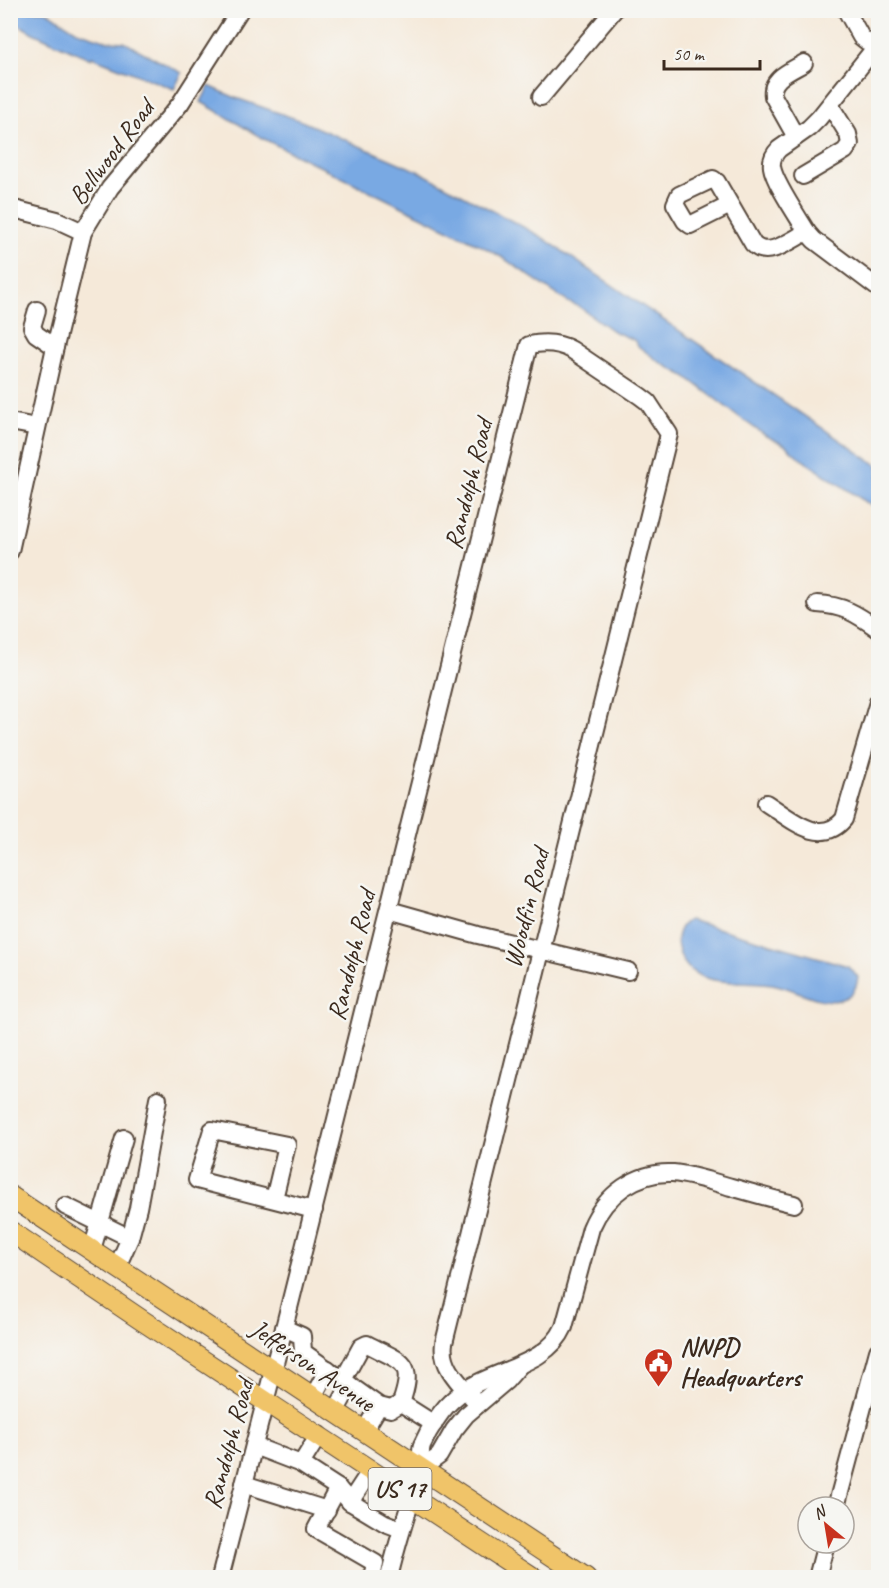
<svg xmlns="http://www.w3.org/2000/svg" width="889" height="1588" viewBox="0 0 889 1588" font-family="Caveat,sans-serif">
<style>
.water{fill:#79a9e3;stroke:#5a6a80;stroke-width:1.5}
.lines{fill:none;stroke-linecap:round;stroke-linejoin:round}
.minor-casing{stroke:#57473a;stroke-width:20}
.major-casing{stroke:#57473a;stroke-width:22}
.minor{stroke:#fff;stroke-width:16}
.major{stroke:#f0c469;stroke-width:20}
.labels{text-anchor:middle;stroke-width:5;stroke-linejoin:round;paint-order:stroke}
.shield{fill:#f6f6f2;stroke:#73675e;stroke-width:1.5}
.shield-label{font-size:24px;font-weight:bold;fill:#3b2a1e}
.street-label{font-size:26px;fill:#3b2a1e;stroke:#f6f6f2}
.poi-label{font-size:26px;font-weight:bold;fill:#3b2a1e;stroke:#f6f6f2;text-anchor:start}
</style>
<rect width="100%" height="100%" fill="#f6f6f2"/>
<filter id="ink" filterUnits="userSpaceOnUse"><feTurbulence type="fractalNoise" baseFrequency=".0167" numOctaves="2"/><feDisplacementMap in="SourceGraphic" scale="12" xChannelSelector="R" yChannelSelector="G"/><feConvolveMatrix kernelMatrix="1 2 1 2 8 2 1 2 1" color-interpolation-filters="sRGB"/></filter>
<filter id="wash" filterUnits="userSpaceOnUse"><feTurbulence type="fractalNoise" baseFrequency=".008" numOctaves="4" result="noise"/><feDisplacementMap in="SourceGraphic" scale="24" xChannelSelector="R" yChannelSelector="G"/><feGaussianBlur stdDeviation="1.35" result="paint"/><feColorMatrix in="noise" values="0 0 0 0 0 0 0 0 0 0 0 0 0 0 0 0 0 1.4 0 .05"/><feComposite in="paint" operator="in"/></filter>
<g filter="url(#wash)">
<rect width="100%" height="100%" fill="#f5e9d9"/>
<g class="water">
<path d="M11,10L46,11L77,31L108,41L124,42L182,73L174,89L92,57L91,59L33,33L11,20Z"/>
<path d="M209,86L236,98L299,120L420,172L540,236L878,466V510L801,459L785,445L766,436L742,419L685,376L661,363L638,346L634,340L613,331L578,306L568,302L503,258L482,246L264,139L201,102Z"/>
<path d="M689,920L848,966L858,977C857,988 851,997 839,1000C820,1005 792,987 772,984C749,980 715,986 695,973C678,963 668,931 689,920Z"/>
</g>
</g>
<g filter="url(#ink)">
<g class="lines">
<defs>
<g id="minor">
<path d="M846,10L861,37L875,48"/>
<path d="M878,44L819,118L809,128L779,149C774,154 771,160 772,167C774,182 798,217 807,232L814,240L878,288"/>
<path d="M541,97L614,10"/>
<path d="M796,137L773,96C770,78 791,71 804,63"/>
<path d="M803,176L845,151L850,144L848,134L830,105"/>
<path d="M730,205L690,225L685,221L675,204L679,195L713,179L717,182L753,244C767,260 792,239 807,232"/>
<path d="M10,208L57,220L83,232"/>
<path d="M37,310L32,327L36,334L55,347"/>
<path d="M10,422L37,427"/>
<path d="M10,551L55,347L83,232L110,188L180,104L240,10"/>
<path d="M817,604C843,605 857,614 878,629"/>
<path d="M766,803C790,818 820,848 844,819L878,702"/>
<path d="M389,910L478,935L628,971"/>
<path d="M274,1199L287,1145L212,1130L197,1180L314,1210"/>
<path d="M65,1206L130,1238"/>
<path d="M92,1250L124,1138"/>
<path d="M117,1267L130,1238L138,1208L158,1099"/>
<path d="M284,1328L302,1336L303,1352L379,1406L391,1409L401,1403L434,1424"/>
<path d="M343,1380L361,1347L367,1344C401,1362 416,1360 401,1403"/>
<path d="M313,1397L328,1369"/>
<path d="M335,1412L350,1385"/>
<path d="M364,1431L379,1406"/>
<path d="M254,1446L301,1464L319,1435"/>
<path d="M301,1464L338,1488L350,1502L371,1470"/>
<path d="M421,1469L439,1456L454,1430L466,1415L506,1381L520,1365"/>
<path d="M244,1484L327,1510"/>
<path d="M338,1488L316,1529L375,1563L372,1578"/>
<path d="M350,1502L385,1523L401,1529"/>
<path d="M836,1507L878,1351"/>
<path d="M220,1578L284,1328L529,345C544,342 558,342 572,350L640,396L648,402L669,434L444,1343C440,1368 463,1386 478,1404"/>
<path d="M389,1578C397,1542 409,1507 420,1472C423,1464 419,1454 422,1445C429,1429 442,1408 456,1397C488,1369 546,1368 564,1327L591,1228C605,1195 636,1171 673,1173C693,1175 713,1182 731,1187C752,1193 773,1199 794,1204"/>
<path d="M817,1578L826,1543"/>
</g>
<g id="major">
<path d="M10,1196L586,1578"/>
<path d="M10,1231L140,1319L534,1578"/>
</g>
</defs>
<use href="#minor" class="minor-casing"/>
<use href="#major" class="major-casing"/>
<use href="#minor" class="minor"/>
<use href="#major" class="major"/>
</g>
</g>
<defs>
<symbol id="civic-pin" viewBox="-11 -11 22 30"><path d="M0 17L-7.5 6A9.5 9.5 0 1 1 7.5 6Z" fill="#c8321e" stroke="#f6f6f2"/><path d="M-.6-6.5H3V-4.5H.6V-3L4-1V1h2V6H-6V1h2V-1L-.6-3ZM-1.2 2.5V6h2.4V2.5Z" fill="#fff"/></symbol>
</defs>
<g fill-rule="evenodd">
<use href="#civic-pin" x="642" y="1346" width="33" height="45"/>
</g>
<g class="labels">
<rect class="shield" x="368.5" y="1468" width="63" height="42" rx="4.5"/>
<g class="shield-label">
<text x="400" y="1497">US 17</text>
</g>
<g class="street-label">
<text transform="translate(111 152) rotate(-53)" y="9">Bellwood Road</text>
<text transform="translate(468 484) rotate(-76)" y="9">Randolph Road</text>
<text transform="translate(526 908) rotate(-76)" y="9">Woodfin Road</text>
<text transform="translate(351 955) rotate(-76)" y="9">Randolph Road</text>
<text transform="translate(313 1365) rotate(34)" y="9">Jefferson Avenue</text>
<text transform="translate(228 1444) rotate(-75)" y="9">Randolph Road</text>
</g>
<g class="poi-label">
<text x="680" y="1356">NNPD<tspan x="680" dy="30">Headquarters</tspan></text>
</g>
</g>
<rect width="889" height="1588" fill="none" stroke="#f6f6f2" stroke-width="36"/>
<g transform="translate(826 1525) rotate(330)"><circle r="28" fill="#f6f6f2" stroke="#aba49d" stroke-width="1.5"/>
<path d="M0-4.5L10 22L0 15L-10 22Z" fill="#c8321e"/>
<text y="-9" font-size="16" font-weight="bold" text-anchor="middle" fill="#3b2a1e">N</text>
</g>
<path d="M664 60v9h96v-9" fill="none" stroke="#3b2a1e" stroke-width="3"/>
<text x="673" y="60" font-size="18" fill="#3b2a1e" stroke="#f6f6f2" stroke-width="4.5" paint-order="stroke">50 m</text>
</svg>
